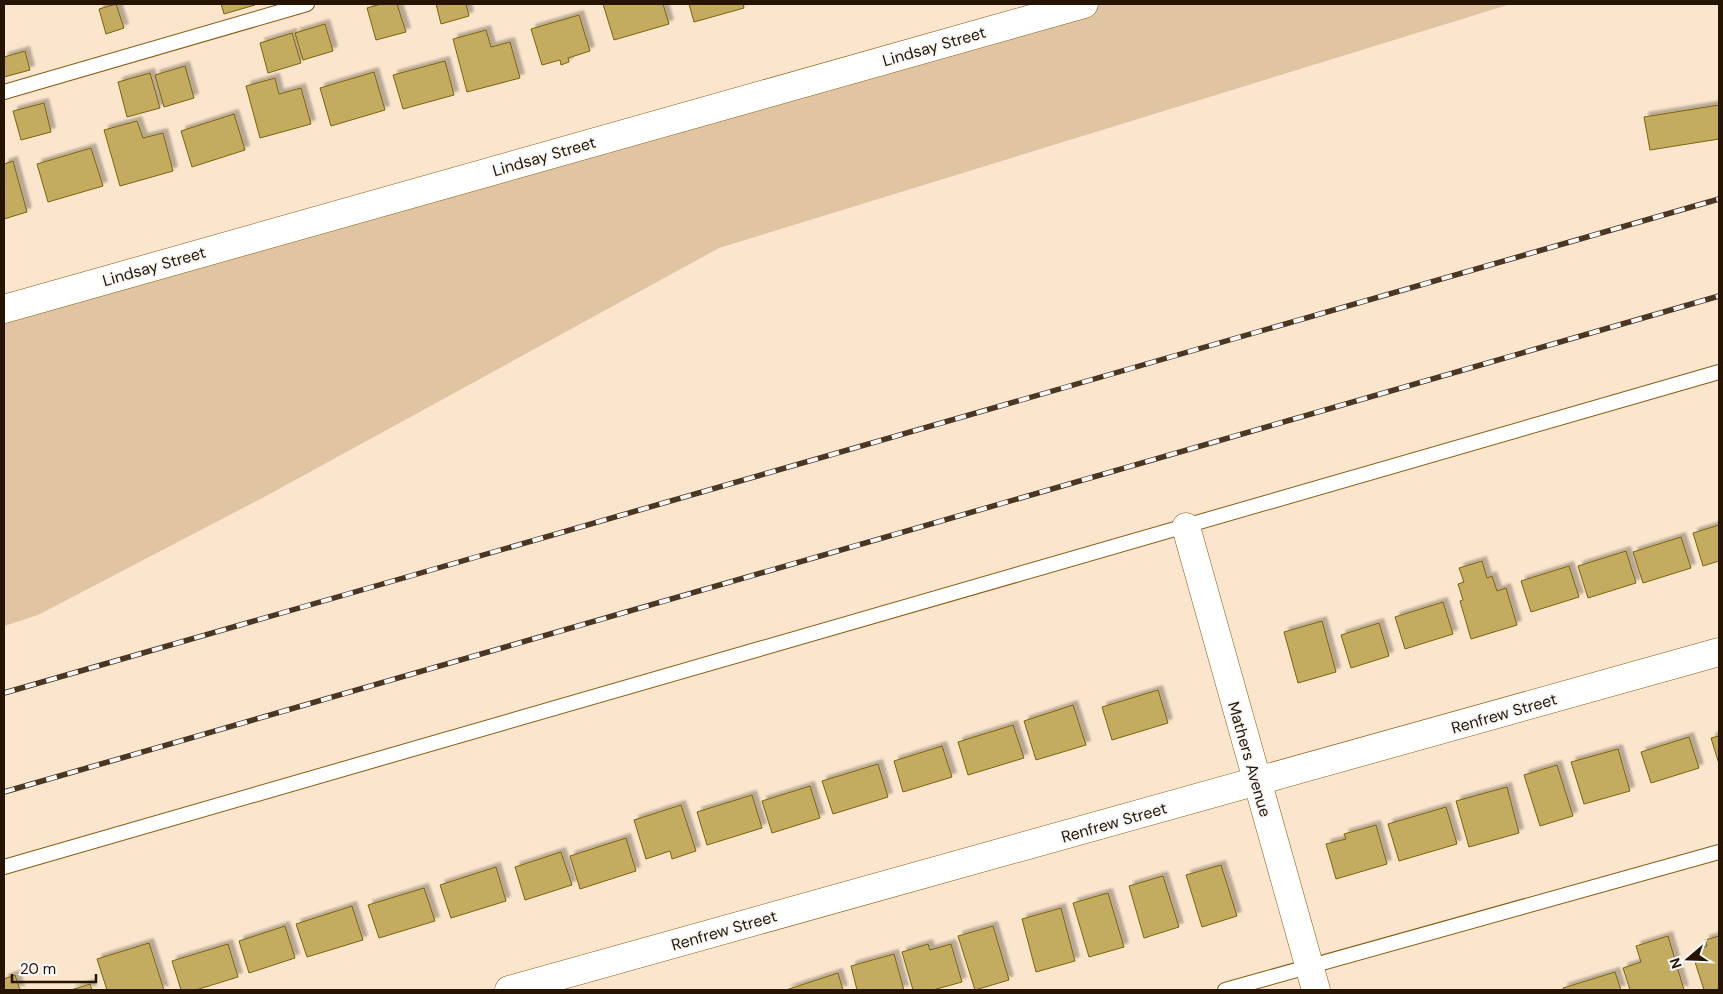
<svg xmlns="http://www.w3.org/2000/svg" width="1723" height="994" viewBox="0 0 1723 994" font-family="'DM Sans',sans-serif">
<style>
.green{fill:#e1c5a3}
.building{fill:#c3ab5e;stroke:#7a6409;filter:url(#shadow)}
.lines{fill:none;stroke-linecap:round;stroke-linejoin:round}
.lane-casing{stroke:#885a11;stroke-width:16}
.street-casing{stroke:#885a11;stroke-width:29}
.lane{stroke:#fff;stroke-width:14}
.street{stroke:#fff;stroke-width:28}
.rail-casing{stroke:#4a3723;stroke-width:5.5}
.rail{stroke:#f7f7f7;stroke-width:4;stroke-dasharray:11;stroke-linecap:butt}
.labels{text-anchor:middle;stroke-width:4;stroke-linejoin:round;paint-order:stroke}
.street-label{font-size:16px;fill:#261400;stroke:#f7f7f7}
</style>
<defs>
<filter id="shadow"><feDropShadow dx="4.5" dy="-4.5" stdDeviation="1" flood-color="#0004"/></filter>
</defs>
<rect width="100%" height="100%" fill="#fbe6cd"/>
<path class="green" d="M1086,4H1511L719,248L266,496L38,615L4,626V309Z"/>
<g class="building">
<path d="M116,4L124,28L106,34L99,9Z"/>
<path d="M221,4H255V5L224,14Z"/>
<path d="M381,4H397L406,32L376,40L367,8Z"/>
<path d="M436,4H466L469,16L441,24Z"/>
<path d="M603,4H663L669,24L614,40Z"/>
<path d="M689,4H743L744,8L694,22Z"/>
<path d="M579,15L590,51L568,58L569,62L561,65L560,60L542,65L531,29Z"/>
<path d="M325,24L333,51L303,60L295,33Z"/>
<path d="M486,30L491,47L510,42L520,78L467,92L453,39Z"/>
<path d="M292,33L301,63L268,73L260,43Z"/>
<path d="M25,51L30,70L4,77V57Z"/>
<path d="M445,61L454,95L403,109L393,75Z"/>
<path d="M185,66L194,98L164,107L155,75Z"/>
<path d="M374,72L385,110L331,126L320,88Z"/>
<path d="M150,73L160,108L127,117L118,82Z"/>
<path d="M275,78L279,94L301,88L311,124L260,138L246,86Z"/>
<path d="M44,103L51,132L21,140L13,111Z"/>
<path d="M1719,105V139L1650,150L1644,117Z"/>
<path d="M234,114L245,150L192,167L181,131Z"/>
<path d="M137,121L143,138L163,133L173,171L120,186L104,130Z"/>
<path d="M91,148L103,186L48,202L37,164Z"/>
<path d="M13,161L27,212L4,219V164Z"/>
<path d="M1719,525V561L1703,566L1693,533Z"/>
<path d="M1681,537L1691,568L1643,583L1633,552Z"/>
<path d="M1626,551L1636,583L1588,598L1578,566Z"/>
<path d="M1482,561L1487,578L1492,576L1497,591L1506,588L1517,625L1471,639L1460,601L1463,600L1458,584L1464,582L1459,568Z"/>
<path d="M1569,566L1579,597L1531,612L1521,581Z"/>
<path d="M1443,602L1453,634L1405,649L1395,617Z"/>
<path d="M1322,621L1336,672L1298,683L1284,632Z"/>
<path d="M1379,623L1389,656L1351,668L1341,635Z"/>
<path d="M1158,690L1168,723L1112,740L1102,707Z"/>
<path d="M1073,705L1086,745L1036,760L1024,721Z"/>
<path d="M1013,725L1024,758L968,775L958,742Z"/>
<path d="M1719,736V764L1711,738Z"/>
<path d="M1689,737L1699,768L1651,783L1641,752Z"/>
<path d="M942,746L952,777L903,792L894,761Z"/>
<path d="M1618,749L1630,791L1584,804L1571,762Z"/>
<path d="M878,764L888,797L833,814L822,781Z"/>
<path d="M1557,765L1573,816L1540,826L1524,775Z"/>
<path d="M810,786L820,818L772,833L762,801Z"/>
<path d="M1507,787L1519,833L1469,847L1456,801Z"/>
<path d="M752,795L762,828L707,845L697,812Z"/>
<path d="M681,805L696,851L672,859L670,851L646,859L634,820Z"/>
<path d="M1446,807L1457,844L1399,861L1388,824Z"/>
<path d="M1376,825L1387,864L1336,879L1326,844L1346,839L1344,834Z"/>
<path d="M626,838L636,871L580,889L570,856Z"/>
<path d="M561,852L572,885L525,900L515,867Z"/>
<path d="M1221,865L1237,916L1202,927L1186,875Z"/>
<path d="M496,867L506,901L451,918L440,885Z"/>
<path d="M1163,876L1179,927L1144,938L1129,886Z"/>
<path d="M424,888L435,921L379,938L368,905Z"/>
<path d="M1108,893L1124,947L1089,957L1073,903Z"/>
<path d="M352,906L363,940L307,957L296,924Z"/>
<path d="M1061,908L1075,961L1036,972L1022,919Z"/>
<path d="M285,926L295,958L249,973L239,941Z"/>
<path d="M993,926L1009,980L975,990L958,936Z"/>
<path d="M1668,936L1684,990H1630L1623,968L1641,962L1636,946Z"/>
<path d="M1719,936V990H1704L1695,962L1702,960L1699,949L1707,946L1705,940Z"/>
<path d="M149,943L164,990H107L97,959Z"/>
<path d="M228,944L238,977L196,990H181L172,961Z"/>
<path d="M928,944L930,950L951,944L962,982L933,990H913L902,952Z"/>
<path d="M894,954L904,990H857L851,966Z"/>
<path d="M1615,972L1621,990H1564L1563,988Z"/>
<path d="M838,973L843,990H786Z"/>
<path d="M15,975L20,990H4V979Z"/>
<path d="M90,984L92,990H71Z"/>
</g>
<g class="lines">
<defs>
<g id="lane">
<path d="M4,92L307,4"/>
<path d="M4,867L1719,372"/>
<path d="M1225,990L1719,852"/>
</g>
<g id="street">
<path d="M4,309L1084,4"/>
<path d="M1186,527L1316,990"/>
<path d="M509,990L1719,652"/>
</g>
</defs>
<use href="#lane" class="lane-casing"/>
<use href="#street" class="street-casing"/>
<use href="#lane" class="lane"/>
<use href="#street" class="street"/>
<defs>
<g id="rail">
<path d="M4,693L1719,199"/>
<path d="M4,792L1719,296"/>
</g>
</defs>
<use href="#rail" class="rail-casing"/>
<use href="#rail" class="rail"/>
</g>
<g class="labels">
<g class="street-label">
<text transform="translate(934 46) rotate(-16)" y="6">Lindsay Street</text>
<text transform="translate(544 156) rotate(-16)" y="6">Lindsay Street</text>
<text transform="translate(154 266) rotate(-16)" y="6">Lindsay Street</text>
<text transform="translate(1504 713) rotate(-16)" y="6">Renfrew Street</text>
<text transform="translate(1250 759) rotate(74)" y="6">Mathers Avenue</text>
<text transform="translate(1114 822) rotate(-16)" y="6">Renfrew Street</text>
<text transform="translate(724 930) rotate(-16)" y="6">Renfrew Street</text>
</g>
</g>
<rect width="1723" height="994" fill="none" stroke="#261400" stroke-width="10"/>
<g transform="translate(1688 959) rotate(251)" stroke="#f7f7f7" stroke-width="4" paint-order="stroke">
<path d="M0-4L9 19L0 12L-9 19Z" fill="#261400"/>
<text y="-8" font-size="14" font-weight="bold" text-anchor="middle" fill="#261400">N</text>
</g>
<path d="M12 974v8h84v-8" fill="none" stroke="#261400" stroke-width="2.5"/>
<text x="20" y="974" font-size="15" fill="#261400" stroke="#f7f7f7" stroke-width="4" paint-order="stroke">20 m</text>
</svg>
